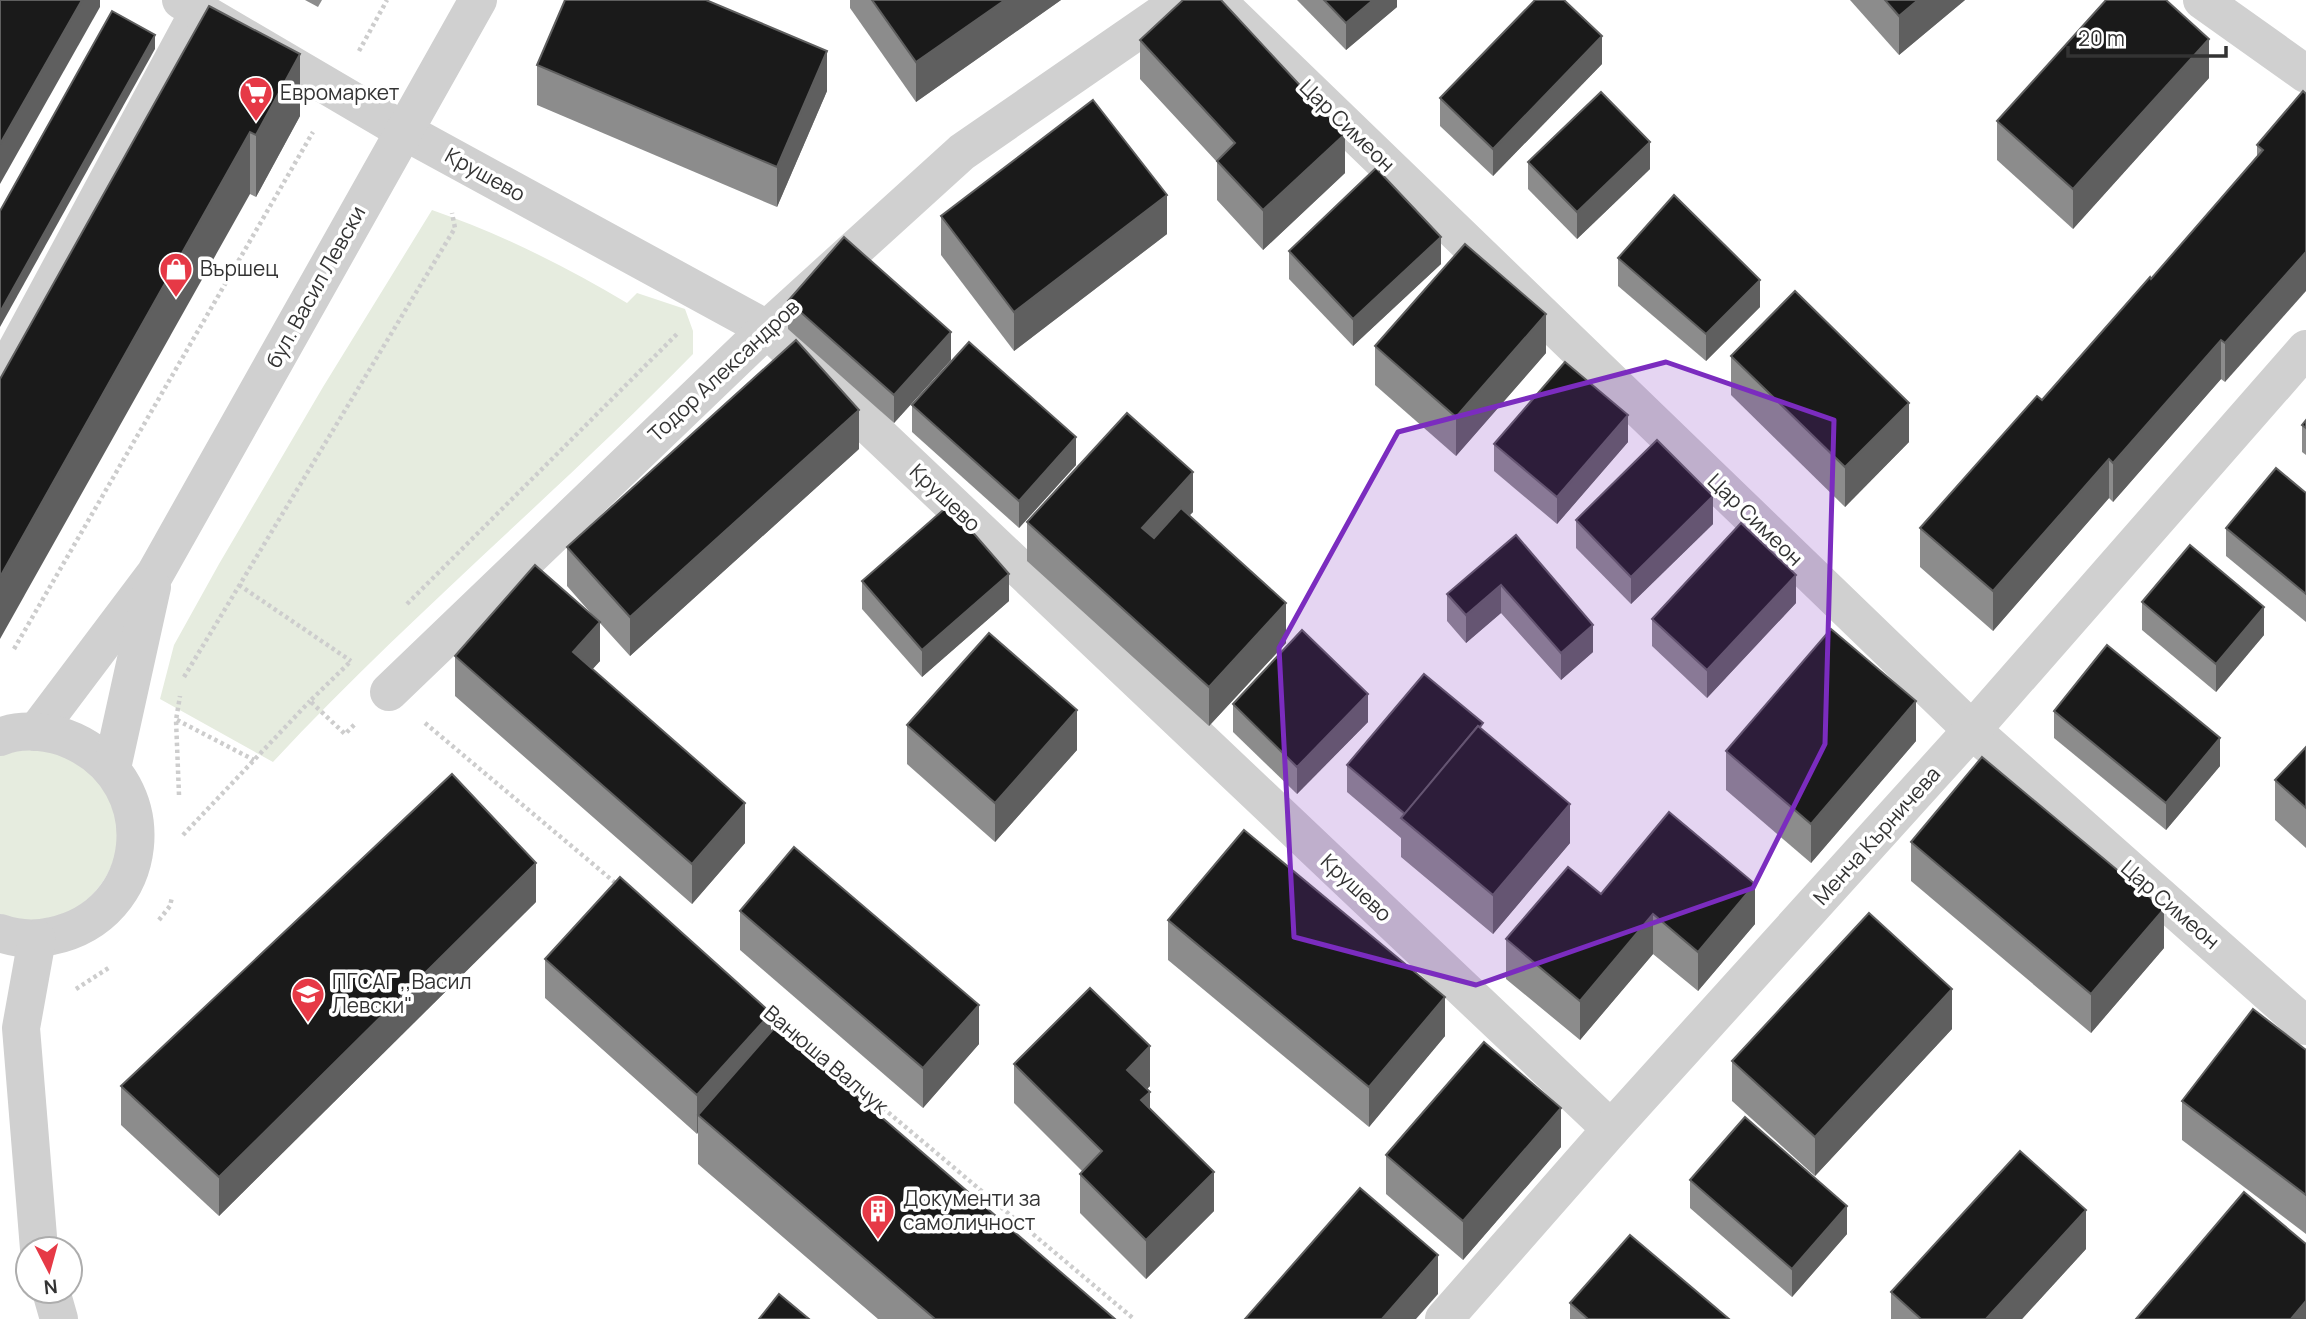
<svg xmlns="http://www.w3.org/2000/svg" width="2306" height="1319" viewBox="0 0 2306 1319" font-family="Manrope,sans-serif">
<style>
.green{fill:#e6ecdf}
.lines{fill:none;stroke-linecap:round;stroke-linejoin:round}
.path{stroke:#cdcdcd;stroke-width:4.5;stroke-dasharray:3.5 3.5;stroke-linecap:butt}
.service{stroke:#d0d0d0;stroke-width:26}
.minor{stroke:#d0d0d0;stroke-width:38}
.tertiary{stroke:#d0d0d0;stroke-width:38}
.wall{fill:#8c8c8c}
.shaded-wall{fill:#5f5f5f}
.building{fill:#1a1a1a;stroke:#5f5f5f;stroke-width:2}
.marked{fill:#7b2cbf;fill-opacity:0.2;stroke:#7b2cbf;stroke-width:5;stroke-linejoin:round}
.labels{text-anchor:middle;stroke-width:7;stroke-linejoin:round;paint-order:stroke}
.poi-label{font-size:21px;fill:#333;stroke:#fff;text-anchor:start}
.street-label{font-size:21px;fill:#333;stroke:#fff}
</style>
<rect width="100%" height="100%" fill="#fff"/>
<g class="green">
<path d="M432,210C501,234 565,266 627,303L637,293L685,309L693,331V354C556,494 406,619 273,762L160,699L174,645L219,564L323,387Z"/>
<path d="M30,748C49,751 69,754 85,766C153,818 109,924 26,921C17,921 8,916 0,914V755Z"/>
</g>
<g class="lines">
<g class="path">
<path d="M359,51L387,0"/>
<path d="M239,585L351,661"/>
<path d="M407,604L678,333"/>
<path d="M14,649L313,132"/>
<path d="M349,663L310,701L345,734L356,723"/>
<path d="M184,677L455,228L452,213"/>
<path d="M177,720L254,760"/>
<path d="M425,723L619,886"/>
<path d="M179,795L176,720L180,696"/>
<path d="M183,835L310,701"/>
<path d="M159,920L170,906L172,897"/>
<path d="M76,989L110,967"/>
<path d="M765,1009L1134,1319"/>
</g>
<path class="service" d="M0,368L194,8"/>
<g class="minor">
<path d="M181,0L404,131L767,329L1611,1129"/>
<path d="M1216,0L1972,730L2306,1026"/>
<path d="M2202,0L2306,74"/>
<path d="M389,692L767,329L962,152L1182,0"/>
<path d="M1444,1319L1611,1129L1972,730L2306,349"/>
</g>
<g class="tertiary">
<path d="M36,732L155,574L478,0"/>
<path d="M0,737C21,728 52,731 73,741C166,784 152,915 52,936C35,940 17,939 0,933"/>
<path d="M112,768L152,587"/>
<path d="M37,939L21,1028L39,1249"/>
<path d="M51,1291L59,1319"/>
</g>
</g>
<g class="wall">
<path d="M305,0H322L318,7Z"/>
<path d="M850,0H1061L916,102L850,8Z"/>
<path d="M1297,0H1397V7L1346,50Z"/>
<path d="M1850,0H1965L1899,55Z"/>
<path d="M209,6L300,116L256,197L250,194Z"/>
<path d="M1140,40L1345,173L1263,250L1217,200V162L1140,79Z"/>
<path d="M1602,64L1493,176L1440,126V98Z"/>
<path d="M537,65L827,91L777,207L537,105Z"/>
<path d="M2209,78L2073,229L1997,160V121Z"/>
<path d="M2303,91L2225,382L2221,379L2113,502L2109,498L1993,631L1920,567V528L2042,400L2151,279L2257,157V145Z"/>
<path d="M1528,162L1650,169L1577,239L1528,189Z"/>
<path d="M941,216L1167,234L1014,351L941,255Z"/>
<path d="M1289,251L1441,264L1353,346L1289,279Z"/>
<path d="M1618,258L1760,307L1706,361L1618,286Z"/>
<path d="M788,301L951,360L894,423L788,329Z"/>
<path d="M1375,346L1546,353L1456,456L1375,385Z"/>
<path d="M1731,356L1909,442L1845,507L1731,395Z"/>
<path d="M912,405L1076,465L1019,528L912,432Z"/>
<path d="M2306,420V455L2302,452V425Z"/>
<path d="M1628,442L1557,524L1494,471V444Z"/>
<path d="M859,449L630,656L600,623V661L592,669L745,843L692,904L455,696V656L596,619L567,586V547Z"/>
<path d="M2306,493V622L2226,556V528Z"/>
<path d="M1193,512L1189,515L1286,643L1209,726L1027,561V522Z"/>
<path d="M1576,520L1713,524L1631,604L1576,548Z"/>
<path d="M1516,535L1593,652L1561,680L1501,613L1466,643L1447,621V594Z"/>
<path d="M862,581L1009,601L922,677L862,609Z"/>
<path d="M2142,602L2264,635L2216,692L2142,630Z"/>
<path d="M1796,603L1707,698L1652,646V619Z"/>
<path d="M1233,704L1368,722L1297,794L1233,732Z"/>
<path d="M2054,711L2220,766L2166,830L2054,738Z"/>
<path d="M907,725L1077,750L995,842L907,764Z"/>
<path d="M1483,730L1570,843L1493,934L1401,857V838L1347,792V765Z"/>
<path d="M1916,741L1811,863L1726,790V751Z"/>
<path d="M2306,747V848L2275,820V780Z"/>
<path d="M1911,842L2164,948L2091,1033L1911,881Z"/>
<path d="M1601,894L1755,924L1698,991L1653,954L1580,1040L1506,979V939Z"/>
<path d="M536,902L219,1216L121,1125V1086Z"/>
<path d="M740,911L979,1044L923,1108L740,950Z"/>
<path d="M1168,920L1445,1036L1369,1127L1168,960Z"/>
<path d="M545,959L771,1032L1115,1319H878L698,1164V1132L697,1134L545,998Z"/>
<path d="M1952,1029L1815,1176L1732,1101V1061Z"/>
<path d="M2306,1050V1234L2182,1140V1101Z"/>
<path d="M1014,1064L1150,1086L1147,1089L1150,1108L1214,1211L1146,1279L1080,1213V1174L1082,1171L1014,1103Z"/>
<path d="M1561,1147L1463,1260L1386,1194V1155Z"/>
<path d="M1690,1180L1847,1234L1792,1297L1690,1208Z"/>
<path d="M2086,1249L2022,1319H1891V1292Z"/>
<path d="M1570,1303L1729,1319H1570Z"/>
</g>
<g class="shaded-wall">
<path d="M82,0H100V7L0,184V144Z"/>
<path d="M1005,0H1061L916,102V62Z"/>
<path d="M1373,0H1397V7L1346,50V23Z"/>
<path d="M1918,0H1965L1899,55V16Z"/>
<path d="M155,35V49L0,327V312Z"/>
<path d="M1602,36V64L1493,176V149Z"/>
<path d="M2209,39V78L2073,229V189Z"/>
<path d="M827,51V91L777,207V167Z"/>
<path d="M300,54V116L256,197V135Z"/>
<path d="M250,132V194L0,639V577Z"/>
<path d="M1345,134V173L1263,250V210Z"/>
<path d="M1650,142V169L1577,239V212Z"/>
<path d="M1167,195V234L1014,351V312Z"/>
<path d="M1441,237V264L1353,346V319Z"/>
<path d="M2306,252V291L2225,382V343Z"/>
<path d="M1760,280V307L1706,361V334Z"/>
<path d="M1546,314V353L1456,456V417Z"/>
<path d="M951,332V360L894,423V395Z"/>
<path d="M2221,340V379L2113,502V463Z"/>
<path d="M1909,403V442L1845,507V467Z"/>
<path d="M859,410V449L630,656V617Z"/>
<path d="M1628,415V442L1557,524V497Z"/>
<path d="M1076,437V465L1019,528V501Z"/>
<path d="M2109,459V498L1993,631V591Z"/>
<path d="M1193,472V512L1142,567V528Z"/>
<path d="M1713,496V524L1631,604V577Z"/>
<path d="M1009,574V601L922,677V650Z"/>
<path d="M1796,575V603L1707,698V670Z"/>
<path d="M1501,585V613L1466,643V615Z"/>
<path d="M1286,603V643L1209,726V687Z"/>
<path d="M2264,607V635L2216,692V664Z"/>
<path d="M600,622V661L573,691V652Z"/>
<path d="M1593,625V652L1561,680V653Z"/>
<path d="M1368,694V722L1297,794V767Z"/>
<path d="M1916,701V741L1811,863V824Z"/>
<path d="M1077,710V750L995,842V803Z"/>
<path d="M2220,738V766L2166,830V803Z"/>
<path d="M745,803V843L692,904V864Z"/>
<path d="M1570,804V843L1493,934V895Z"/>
<path d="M536,863V902L219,1216V1177Z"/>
<path d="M1755,884V924L1698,991V952Z"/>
<path d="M2164,909V948L2091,1033V994Z"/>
<path d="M1653,914V954L1580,1040V1001Z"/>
<path d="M1952,989V1029L1815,1176V1137Z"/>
<path d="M1445,997V1036L1369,1127V1087Z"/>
<path d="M979,1005V1044L923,1108V1068Z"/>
<path d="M771,1013V1053L698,1115V1132L697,1134V1095Z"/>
<path d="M1150,1046V1086L1127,1109V1070Z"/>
<path d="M1150,1092V1131L1141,1100Z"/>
<path d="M1561,1108V1147L1463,1260V1221Z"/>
<path d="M1214,1172V1211L1146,1279V1240Z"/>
<path d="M1847,1206V1234L1792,1297V1269Z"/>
<path d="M2086,1210V1249L2022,1319H1986Z"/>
<path d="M1438,1255V1294L1416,1319H1382Z"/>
<path d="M2306,1301V1319H2291Z"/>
</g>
<g class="building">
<path d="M0,0H82L0,144Z"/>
<path d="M565,0H706L827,51L777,167L537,65Z"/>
<path d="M872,0H1005L916,62Z"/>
<path d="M1183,0H1221L1345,134L1263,210L1217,161L1235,143L1140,40Z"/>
<path d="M1324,0H1373L1346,23Z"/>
<path d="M1535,0H1564L1602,36L1493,149L1440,98Z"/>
<path d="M1885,0H1918L1899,16Z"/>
<path d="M2106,0H2166L2209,39L2073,189L1997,121Z"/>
<path d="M209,6L300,54L256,135L250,132L0,577V379Z"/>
<path d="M112,11L155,35L0,312V211Z"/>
<path d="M2303,91L2306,94V252L2225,343L2221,340L2113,463L2109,459L1993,591L1920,528L2037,396L2042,400L2150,277L2151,279L2263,150L2257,145Z"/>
<path d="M1601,92L1650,142L1577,212L1528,162Z"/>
<path d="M1093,100L1167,195L1014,312L941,216Z"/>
<path d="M1376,168L1441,237L1353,319L1289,251Z"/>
<path d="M1674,195L1760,280L1706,334L1618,258Z"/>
<path d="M844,237L951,332L894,395L788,301Z"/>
<path d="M1465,244L1546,314L1456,417L1375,346Z"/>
<path d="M1795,291L1909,403L1845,467L1731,356Z"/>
<path d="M796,340L859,410L630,617L567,547Z"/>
<path d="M969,342L1076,437L1019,501L912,405Z"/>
<path d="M1565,362L1628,415L1557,497L1494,444Z"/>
<path d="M1127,413L1193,472L1142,528L1154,538L1181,508L1286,603L1209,687L1027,522Z"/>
<path d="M2306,420V428L2302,425Z"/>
<path d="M1657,440L1713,496L1631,577L1576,520Z"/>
<path d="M2276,468L2306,493V594L2226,528Z"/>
<path d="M949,505L1009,574L922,650L862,581Z"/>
<path d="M1741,523L1796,575L1707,670L1652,619Z"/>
<path d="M1516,535L1593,625L1561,653L1501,585L1466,615L1447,594Z"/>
<path d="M2190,545L2264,607L2216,664L2142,602Z"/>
<path d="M535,565L600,622L573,652L745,803L692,864L455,656Z"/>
<path d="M1831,629L1916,701L1811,824L1726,751Z"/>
<path d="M1302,630L1368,694L1297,767L1233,704Z"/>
<path d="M989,633L1077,710L995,803L907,725Z"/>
<path d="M2107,645L2220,738L2166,803L2054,711Z"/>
<path d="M1424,674L1483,723L1480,727L1478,726L1405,814L1347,765Z"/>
<path d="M1478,726L1570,804L1493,895L1401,818Z"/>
<path d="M2306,747V808L2275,780Z"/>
<path d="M1982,757L2164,909L2091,994L1911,842Z"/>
<path d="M452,774L536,863L219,1177L121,1086Z"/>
<path d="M1669,812L1755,884L1698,952L1653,914L1580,1001L1506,939L1568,867L1601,894Z"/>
<path d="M1244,830L1445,997L1369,1087L1168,920Z"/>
<path d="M794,847L979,1005L923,1068L740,911Z"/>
<path d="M620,877L771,1013L697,1095L545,959Z"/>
<path d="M1869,913L1952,989L1815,1137L1732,1061Z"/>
<path d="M1090,988L1150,1046L1127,1070L1150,1092L1141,1100L1214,1172L1146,1240L1080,1174L1102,1151L1014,1064Z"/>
<path d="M2253,1009L2306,1050V1195L2182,1101Z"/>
<path d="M776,1026L1115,1319H935L698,1115Z"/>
<path d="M1484,1042L1561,1108L1463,1221L1386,1155Z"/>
<path d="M1745,1117L1847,1206L1792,1269L1690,1180Z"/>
<path d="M2020,1151L2086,1210L1986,1319H1921L1891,1292Z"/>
<path d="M1360,1188L1438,1255L1382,1319H1245Z"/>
<path d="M2244,1192L2306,1244V1301L2291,1319H2136Z"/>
<path d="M1630,1235L1729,1319H1588L1570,1303Z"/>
<path d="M779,1294L809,1319H759Z"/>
</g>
<path class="marked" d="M1666,362L1834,420L1825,744L1753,888L1476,985L1294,937L1279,648L1398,432Z"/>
<defs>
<symbol id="supermarket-pin" viewBox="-11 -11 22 30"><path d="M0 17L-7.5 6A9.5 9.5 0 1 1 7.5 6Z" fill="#e63946" stroke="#fff"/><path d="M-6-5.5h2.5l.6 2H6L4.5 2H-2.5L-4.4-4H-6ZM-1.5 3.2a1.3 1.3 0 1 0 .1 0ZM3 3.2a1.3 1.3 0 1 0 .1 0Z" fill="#fff"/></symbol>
<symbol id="shop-pin" viewBox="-11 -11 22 30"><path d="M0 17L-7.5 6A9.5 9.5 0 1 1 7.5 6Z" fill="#e63946" stroke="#fff"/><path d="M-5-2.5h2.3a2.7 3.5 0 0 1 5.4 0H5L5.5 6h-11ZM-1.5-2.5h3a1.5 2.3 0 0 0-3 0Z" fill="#fff"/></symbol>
<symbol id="school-pin" viewBox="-11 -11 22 30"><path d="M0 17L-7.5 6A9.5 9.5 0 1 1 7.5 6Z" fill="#e63946" stroke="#fff"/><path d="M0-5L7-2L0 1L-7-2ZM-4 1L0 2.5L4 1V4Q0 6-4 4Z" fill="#fff"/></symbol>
<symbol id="building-pin" viewBox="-11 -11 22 30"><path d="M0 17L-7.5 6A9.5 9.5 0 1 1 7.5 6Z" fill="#e63946" stroke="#fff"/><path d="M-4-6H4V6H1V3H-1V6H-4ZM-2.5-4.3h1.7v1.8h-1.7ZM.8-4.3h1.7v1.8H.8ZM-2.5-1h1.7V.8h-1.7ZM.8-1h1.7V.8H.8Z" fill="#fff"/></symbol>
</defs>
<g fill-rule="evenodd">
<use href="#supermarket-pin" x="237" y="74" width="38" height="52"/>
<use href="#shop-pin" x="157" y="250" width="38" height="52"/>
<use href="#school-pin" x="289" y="975" width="38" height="52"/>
<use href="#building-pin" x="859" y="1192" width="38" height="52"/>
</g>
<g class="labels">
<g class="poi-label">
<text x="280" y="100">Евромаркет</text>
<text x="200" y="276">Вършец</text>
<text x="332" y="989">ПГСАГ ,,Васил<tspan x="332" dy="24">Левски"</tspan></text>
<text x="903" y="1206">Документи за<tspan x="903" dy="24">самоличност</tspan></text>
</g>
<g class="street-label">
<text transform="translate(1347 126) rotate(44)" y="7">Цар Симеон</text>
<text transform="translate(485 175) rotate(29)" y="7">Крушево</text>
<text transform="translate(316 287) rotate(-61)" y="7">бул. Васил Левски</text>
<text transform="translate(724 371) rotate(-43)" y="7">Тодор Александров</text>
<text transform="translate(945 498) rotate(43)" y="7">Крушево</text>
<text transform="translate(1755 520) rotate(44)" y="7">Цар Симеон</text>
<text transform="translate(1877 836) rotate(-48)" y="7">Менча Кърничева</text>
<text transform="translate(1356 888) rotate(43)" y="7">Крушево</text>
<text transform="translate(2170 905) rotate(41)" y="7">Цар Симеон</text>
<text transform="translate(826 1060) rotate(40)" y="7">Ванюша Валчук</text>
</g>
</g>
<g transform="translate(49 1270) rotate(174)"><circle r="33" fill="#ffffff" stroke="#adadad" stroke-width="2"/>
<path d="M0-5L12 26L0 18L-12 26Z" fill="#e63946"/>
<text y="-10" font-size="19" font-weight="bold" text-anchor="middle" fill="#333333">N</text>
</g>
<path d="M2068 46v10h158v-10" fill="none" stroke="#333333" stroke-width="3.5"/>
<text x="2078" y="46" font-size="21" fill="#333333" stroke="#ffffff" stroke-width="5" paint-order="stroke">20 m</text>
</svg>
